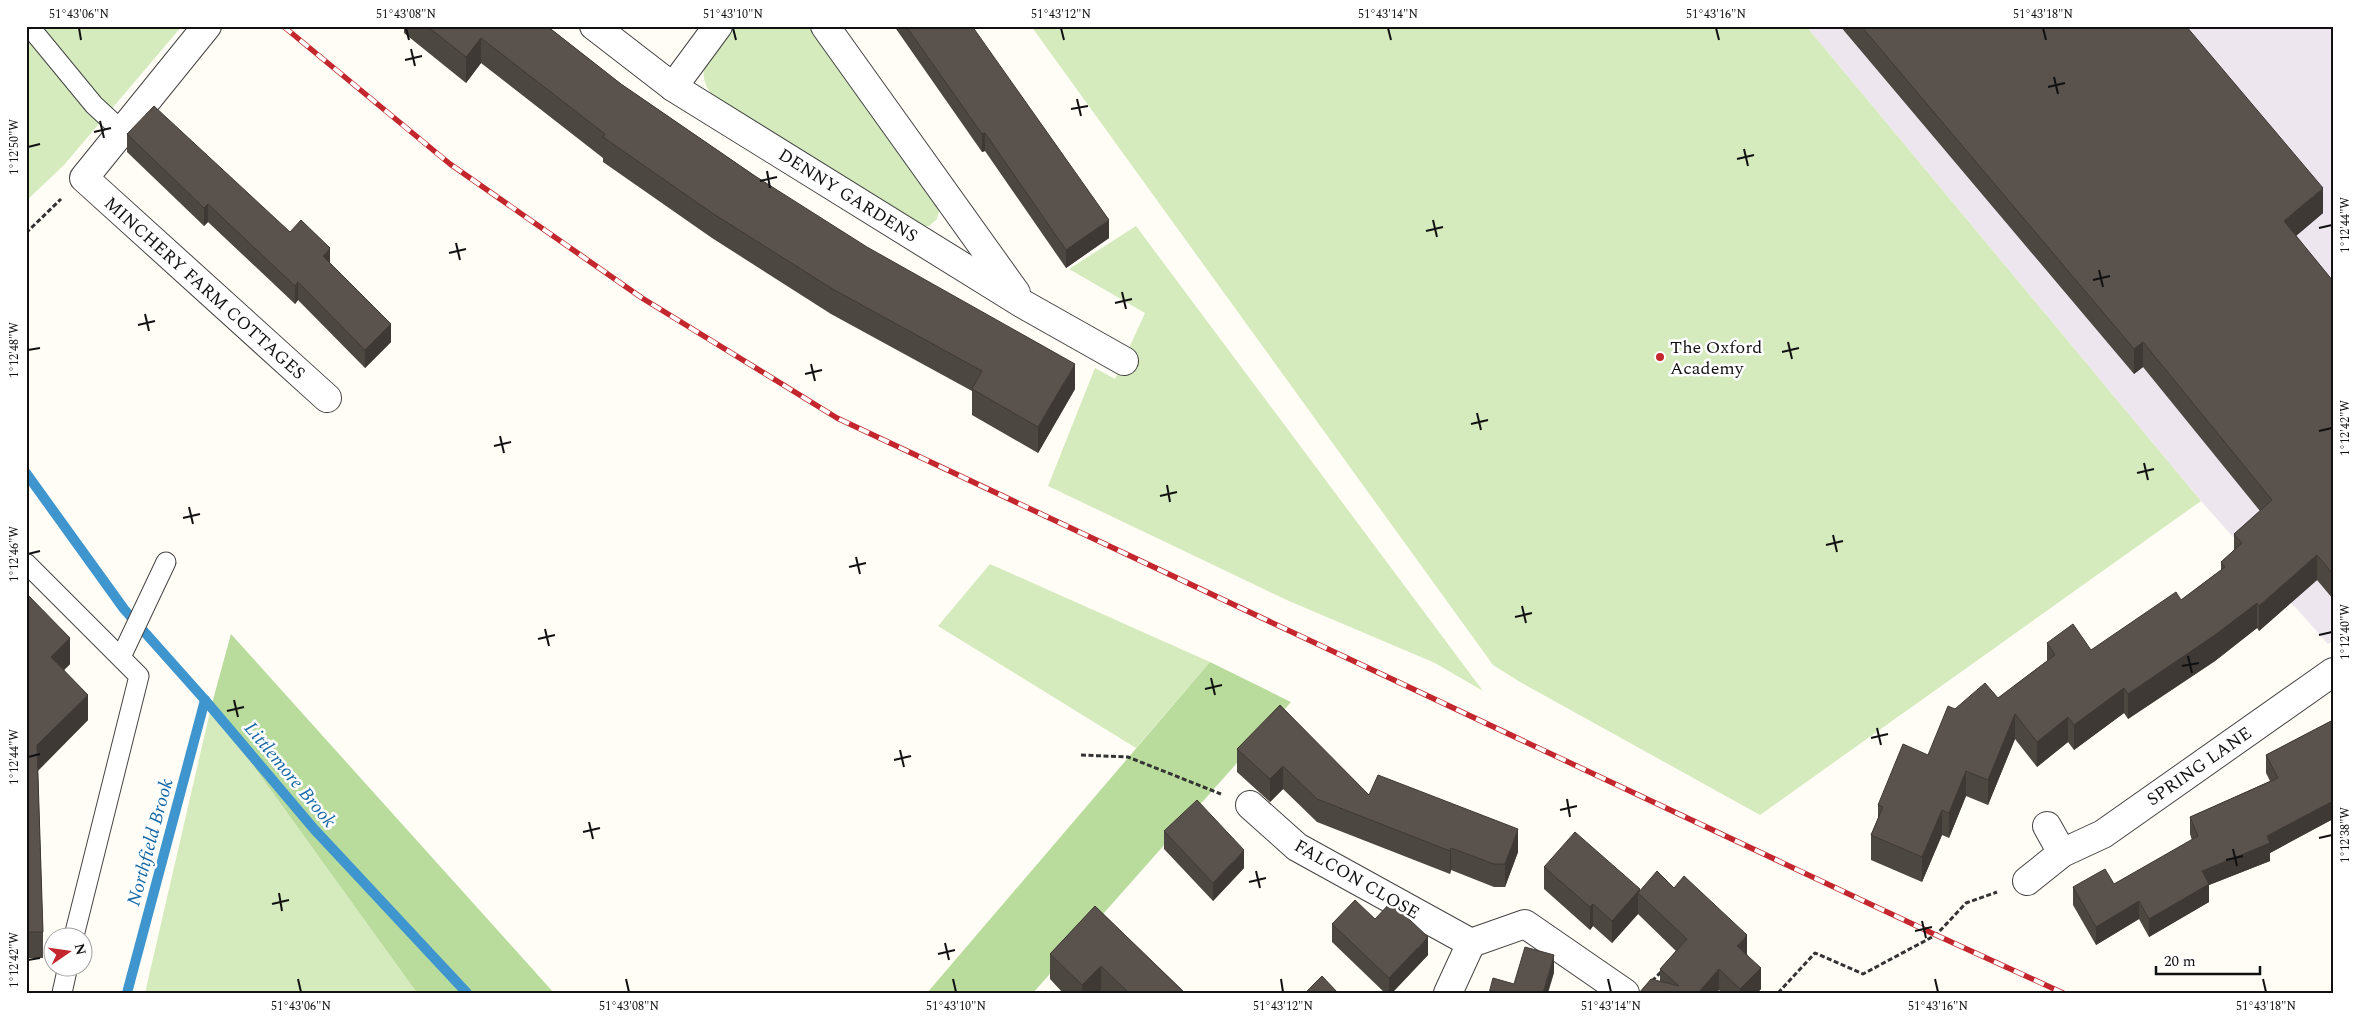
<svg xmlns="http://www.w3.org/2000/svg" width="2359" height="1019" viewBox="0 0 2359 1019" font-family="Spectral,serif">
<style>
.industrial{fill:#eee6ef}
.green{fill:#d5ebbd}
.forest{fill:#b9dc9c}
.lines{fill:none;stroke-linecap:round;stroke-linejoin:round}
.stream{stroke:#3f96cf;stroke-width:10}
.lane-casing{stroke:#444;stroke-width:21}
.street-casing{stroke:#444;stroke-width:30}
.path{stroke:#333;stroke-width:3;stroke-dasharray:5 2.5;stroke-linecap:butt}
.lane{stroke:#fff;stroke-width:19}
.street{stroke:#fff;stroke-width:28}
.rail-casing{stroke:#c4262e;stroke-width:5.5}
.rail{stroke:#fff;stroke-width:4;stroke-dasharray:11;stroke-linecap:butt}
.wall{fill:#4d4742}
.shaded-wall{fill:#3f3936}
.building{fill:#5a524d;stroke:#3f3936}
.ticks{fill:none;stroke:#111;stroke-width:2}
.poi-dot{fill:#c4262e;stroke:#fff;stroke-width:2}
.labels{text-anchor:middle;stroke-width:5;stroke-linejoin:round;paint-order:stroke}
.street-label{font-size:18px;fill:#111;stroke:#fff}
.poi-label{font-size:18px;fill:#111;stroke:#fff;text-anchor:start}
.water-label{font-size:19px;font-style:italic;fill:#1768a6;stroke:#fff}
.neatline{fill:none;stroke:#111;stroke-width:2}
.ticks-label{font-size:12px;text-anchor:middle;fill:#111}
</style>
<rect width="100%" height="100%" fill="#fffdf5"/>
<path class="industrial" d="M1806,26H2333V641L2328,644L2201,501Z"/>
<g class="green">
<path d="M26,26H182L64,165L26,201Z"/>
<path d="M729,26H813L940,207L937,219L929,226H917L714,97C690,69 713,52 729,26Z"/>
<path d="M1031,26H1806L2201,501L1760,815L1520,682L1493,665Z"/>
<path d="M1136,226L1483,691L1435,663L1289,601L1048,486L1095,368L1115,379L1145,313L1069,269Z"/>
<path d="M990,564L1210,662L1136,748L938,626Z"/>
<path d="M211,707L417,993H145Z"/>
</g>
<g class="forest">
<path d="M231,634L554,993H417L211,707Z"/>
<path d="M1210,662L1291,702L1033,993H927Z"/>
</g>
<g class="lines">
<g class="stream">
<path d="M26,473L124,609L205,700L314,829L467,993"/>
<path d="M127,993L205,700"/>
</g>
<defs>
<g id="lane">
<path d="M29,26L94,105L121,130"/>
<path d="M26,563L139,676L74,936"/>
<path d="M121,657L166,562"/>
<path d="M62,993L68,966"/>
</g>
<g id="street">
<path d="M207,26L84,178L327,398"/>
<path d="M594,26L673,87L1023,304L1124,361"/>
<path d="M825,26L1016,293"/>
<path d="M673,87L718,26"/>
<path d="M1250,805L1297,847L1471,943L1525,924L1625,993"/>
<path d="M2047,826L2062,853"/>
<path d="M2027,881L2062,853L2103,834L2333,672"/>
<path d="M1448,993L1471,943"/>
</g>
</defs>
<use href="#lane" class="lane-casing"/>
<use href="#street" class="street-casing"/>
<g class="path">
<path d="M26,233L61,199"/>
<path d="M1081,755L1128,757L1221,794"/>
<path d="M1652,981L1662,971"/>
<path d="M1778,993L1815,953L1863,974L1936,935L1966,903L1997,892"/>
</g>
<use href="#lane" class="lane"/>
<use href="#street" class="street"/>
<defs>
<path id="rail" d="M283,26L450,164L642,298L837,418L1936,935L2063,993"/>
</defs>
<use href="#rail" class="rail-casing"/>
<use href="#rail" class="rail"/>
</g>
<g class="wall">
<path d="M404,26H547L621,84L755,176L1075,389L1038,453L972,415V391L831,314L712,238L603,162V158L481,63L466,83L404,33Z"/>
<path d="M894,26H972L1109,238L1066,268L985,151L982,152Z"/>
<path d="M1840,26H2186L2323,213L2296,236L2333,281V599L2317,580L2259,631L2257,628L2215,661L2128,719L2124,713L2074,750L2068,742L2037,767L2015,739L1988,805L1966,796L1949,838L1942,835L1922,882L1871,860V835L1878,818V805L1928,755L1955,709L1998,698L2047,661V643L2091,650L2181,600L2221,570V562L2234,550V534L2260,511L2143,367L2134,374Z"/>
<path d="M127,134L290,232L330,263L391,342L365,368L298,300L295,304L208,222L204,226L127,152Z"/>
<path d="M26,593L70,664L64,670L88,720L38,771L43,932V958H26Z"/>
<path d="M2333,720V819L2270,853V861L2209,885V902L2149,937L2139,919L2096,945L2073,905V887L2114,884L2192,840L2190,834V817L2270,781L2266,773V755Z"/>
<path d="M1237,749L1369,795L1518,852L1505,887H1494L1451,870L1450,874L1317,822L1283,789L1270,802L1237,772Z"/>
<path d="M1164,831L1244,868L1213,901L1164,849Z"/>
<path d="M1544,867L1640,891L1747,954L1761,989L1757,993H1721L1719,990L1639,993L1660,981V969L1676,951L1638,914L1612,943L1593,926L1590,930L1544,889Z"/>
<path d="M1095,906L1185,993H1102L1101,992L1100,993H1063L1050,979V954Z"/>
<path d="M1375,919L1428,955L1392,993H1385L1332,942V924Z"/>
</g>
<g class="shaded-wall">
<path d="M481,38V63L466,83V57Z"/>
<path d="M985,133V151L982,152V134Z"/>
<path d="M2323,188V213L2284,246V221Z"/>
<path d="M208,204V222L204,226V208Z"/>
<path d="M1109,220V238L1066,268V250Z"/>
<path d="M330,248V266L323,256Z"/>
<path d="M298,282V300L295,304V286Z"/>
<path d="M391,324V342L365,368V350Z"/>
<path d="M2143,342V367L2134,374V349Z"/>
<path d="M1075,364V389L1038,453V427Z"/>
<path d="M2317,555V580L2259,631V606Z"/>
<path d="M2257,603V628L2215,661L2128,719V694Z"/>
<path d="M70,638V664L51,683V657Z"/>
<path d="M2124,688V713L2074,750V725Z"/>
<path d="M88,695V720L37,771V745Z"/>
<path d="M2015,714V739L1988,805V780Z"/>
<path d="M2068,717V742L2037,767V742Z"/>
<path d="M1283,766V789L1270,802V779Z"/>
<path d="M1966,771V796L1949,838V813Z"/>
<path d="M2333,796V819L2270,853V861L2209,885V902L2149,937V919L2202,871L2267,836Z"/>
<path d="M1942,810V835L1922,882V857Z"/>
<path d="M1518,829V852L1505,887V864Z"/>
<path d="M1451,848V870L1450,874V851Z"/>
<path d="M1244,850V868L1213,901V883Z"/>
<path d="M1640,889V895L1638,893V914L1612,943V921Z"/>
<path d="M2139,901V919L2096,945V927Z"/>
<path d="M1593,904V926L1590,930V907Z"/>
<path d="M1747,935V956L1737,946Z"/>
<path d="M1428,937V955L1392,993H1389V978Z"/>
<path d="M1554,955V973L1548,993H1543Z"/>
<path d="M1101,966V992L1100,993H1082V985Z"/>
<path d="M1761,968V989L1757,993H1740V989Z"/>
<path d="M1719,969V990L1717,993H1698Z"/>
</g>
<g class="building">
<path d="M427,26H547L621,84L755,176L867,247L1075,364L1038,427L972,389L982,371L831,288L712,213L603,137L605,134L481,38L466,57Z"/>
<path d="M906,26H972L1109,220L1066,250L985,133L982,134Z"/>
<path d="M1861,26H2186L2323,188L2284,221L2333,281V574L2317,555L2259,606L2257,603L2215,635L2128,694L2124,688L2074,725L2068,717L2037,742L2015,714L1988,780L1966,771L1949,813L1942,810L1922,857L1871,835L1883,807L1878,805L1903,744L1928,755L1948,706L1955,709L1985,683L1998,698L2055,655L2047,643L2073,624L2091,650L2176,592L2181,600L2225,567L2221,562L2242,543L2234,534L2272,500L2143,342L2134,349Z"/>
<path d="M154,106L290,232L301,220L330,248L323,256L391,324L365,350L298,282L295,286L208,204L204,208L127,134Z"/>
<path d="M26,593L70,638L51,657L88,695L37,745L43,932H26Z"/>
<path d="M1280,705L1369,795L1378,775L1518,829L1505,864H1494L1451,848L1450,851L1317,799L1283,766L1270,779L1237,749Z"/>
<path d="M2333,720V796L2331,797L2333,801L2267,836L2270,843L2202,871L2209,884L2149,919L2139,901L2096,927L2073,887L2105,869L2114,884L2198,836L2190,817L2278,778L2266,755Z"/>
<path d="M1197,800L1244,850L1213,883L1164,831Z"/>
<path d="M1575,832L1640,889L1612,921L1593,904L1590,907L1544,867Z"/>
<path d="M1657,871L1674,888L1684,876L1747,935L1737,946L1761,968L1740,989L1719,969L1698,993H1639L1651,979L1679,986L1660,969L1687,939L1638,893Z"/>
<path d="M1355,900L1375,919L1391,902L1428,937L1389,978L1332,924Z"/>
<path d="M1095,906L1185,993H1129L1101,966L1082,985L1050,954Z"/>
<path d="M1525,947L1554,955L1543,993H1489L1493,978L1514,984Z"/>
<path d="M1322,976L1338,993H1305Z"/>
</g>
<path class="ticks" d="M79,28L81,40M406,28L409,40M733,28L736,40M1061,28L1064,40M1388,28L1391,40M1716,28L1719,40M2043,28L2046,40M411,49L415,66M405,60L422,56M2054,77L2058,94M2048,87L2065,83M1077,99L1081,116M1071,109L1088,106M100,121L104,138M94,132L111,128M28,147L40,144M1744,149L1748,166M1737,159L1754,155M767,171L770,188M760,181L777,177M1433,220L1437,237M2319,228L2332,225M1426,231L1443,227M456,243L460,260M449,253L466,249M2099,270L2103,287M2093,280L2110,276M1122,292L1126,309M1115,303L1132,299M145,314L149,331M138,325L155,321M1788,342L1792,359M28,350L40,348M1782,352L1799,348M811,364L815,381M805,374L822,370M1477,413L1481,430M1471,424L1488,420M2319,431L2332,428M500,436L504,453M494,446L511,442M2144,463L2148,480M2137,473L2154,469M1167,485L1170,502M1160,496L1177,492M189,507L193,524M183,518L200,514M1833,535L1837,552M1826,545L1843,541M28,554L40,551M856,557L860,574M849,567L866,563M1522,606L1526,623M1515,617L1532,613M545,629L549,646M2319,635L2332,632M538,639L555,635M2188,656L2192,673M2182,666L2199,663M1211,678L1215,695M1205,689L1222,685M234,700L238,717M227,711L244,707M1877,728L1881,745M1871,738L1888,734M900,750L904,767M28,757L40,754M894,760L911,756M1567,799L1570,817M1560,810L1577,806M589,822L593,839M583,832L600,828M2319,838L2332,835M2233,849L2237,866M2226,860L2243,856M1256,871L1260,888M1249,882L1266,878M279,893L282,911M272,904L289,900M1922,921L1926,938M1915,931L1932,927M945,943L949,960M938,954L955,950M28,960L40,958M298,979L301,992M626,979L629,992M953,979L956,992M1281,979L1283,992M1608,979L1611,992M1935,979L1938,992M2263,979L2266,992"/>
<circle class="poi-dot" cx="1660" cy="357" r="5"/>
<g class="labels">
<g class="street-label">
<text transform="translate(848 195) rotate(32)" y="6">DENNY GARDENS</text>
<text transform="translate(205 288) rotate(42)" y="6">MINCHERY FARM COTTAGES</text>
<text transform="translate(2199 766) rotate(-35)" y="6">SPRING LANE</text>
<text transform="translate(1357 879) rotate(30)" y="6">FALCON CLOSE</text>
</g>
<g class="poi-label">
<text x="1670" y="353">The Oxford<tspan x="1670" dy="21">Academy</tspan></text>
</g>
<g class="water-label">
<text transform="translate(291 774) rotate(50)" y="7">Littlemore Brook</text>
<text transform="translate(149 842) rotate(-75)" y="7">Northfield Brook</text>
</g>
</g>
<rect width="2359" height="1019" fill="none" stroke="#ffffff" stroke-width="55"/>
<g transform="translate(68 952) rotate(77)"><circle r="24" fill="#ffffff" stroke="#a0a0a0"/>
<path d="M0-4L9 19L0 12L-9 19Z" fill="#c4262e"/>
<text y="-8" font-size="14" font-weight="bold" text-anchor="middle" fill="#111111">N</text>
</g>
<path d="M2156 966v8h104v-8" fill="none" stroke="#111111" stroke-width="2.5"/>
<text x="2164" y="966" font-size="15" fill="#111111" stroke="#ffffff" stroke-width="4" paint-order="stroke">20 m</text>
<rect x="28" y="28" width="2304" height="964" class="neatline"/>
<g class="ticks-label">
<text x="79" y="18">51°43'06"N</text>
<text x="406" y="18">51°43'08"N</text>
<text x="733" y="18">51°43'10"N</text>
<text x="1061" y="18">51°43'12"N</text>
<text x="1388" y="18">51°43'14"N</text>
<text x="1716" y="18">51°43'16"N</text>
<text x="2043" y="18">51°43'18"N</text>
<text transform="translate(14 147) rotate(-90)" y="4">1°12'50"W</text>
<text transform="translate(2345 225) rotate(-90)" y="4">1°12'44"W</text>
<text transform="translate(14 350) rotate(-90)" y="4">1°12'48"W</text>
<text transform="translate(2345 428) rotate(-90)" y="4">1°12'42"W</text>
<text transform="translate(14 554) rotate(-90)" y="4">1°12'46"W</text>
<text transform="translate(2345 632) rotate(-90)" y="4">1°12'40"W</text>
<text transform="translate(14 757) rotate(-90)" y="4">1°12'44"W</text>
<text transform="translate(2345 835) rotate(-90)" y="4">1°12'38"W</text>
<text transform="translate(14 960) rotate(-90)" y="4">1°12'42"W</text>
<text x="301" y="1010">51°43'06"N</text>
<text x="629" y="1010">51°43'08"N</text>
<text x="956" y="1010">51°43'10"N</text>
<text x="1283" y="1010">51°43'12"N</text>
<text x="1611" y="1010">51°43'14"N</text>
<text x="1938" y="1010">51°43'16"N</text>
<text x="2266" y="1010">51°43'18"N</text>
</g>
</svg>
